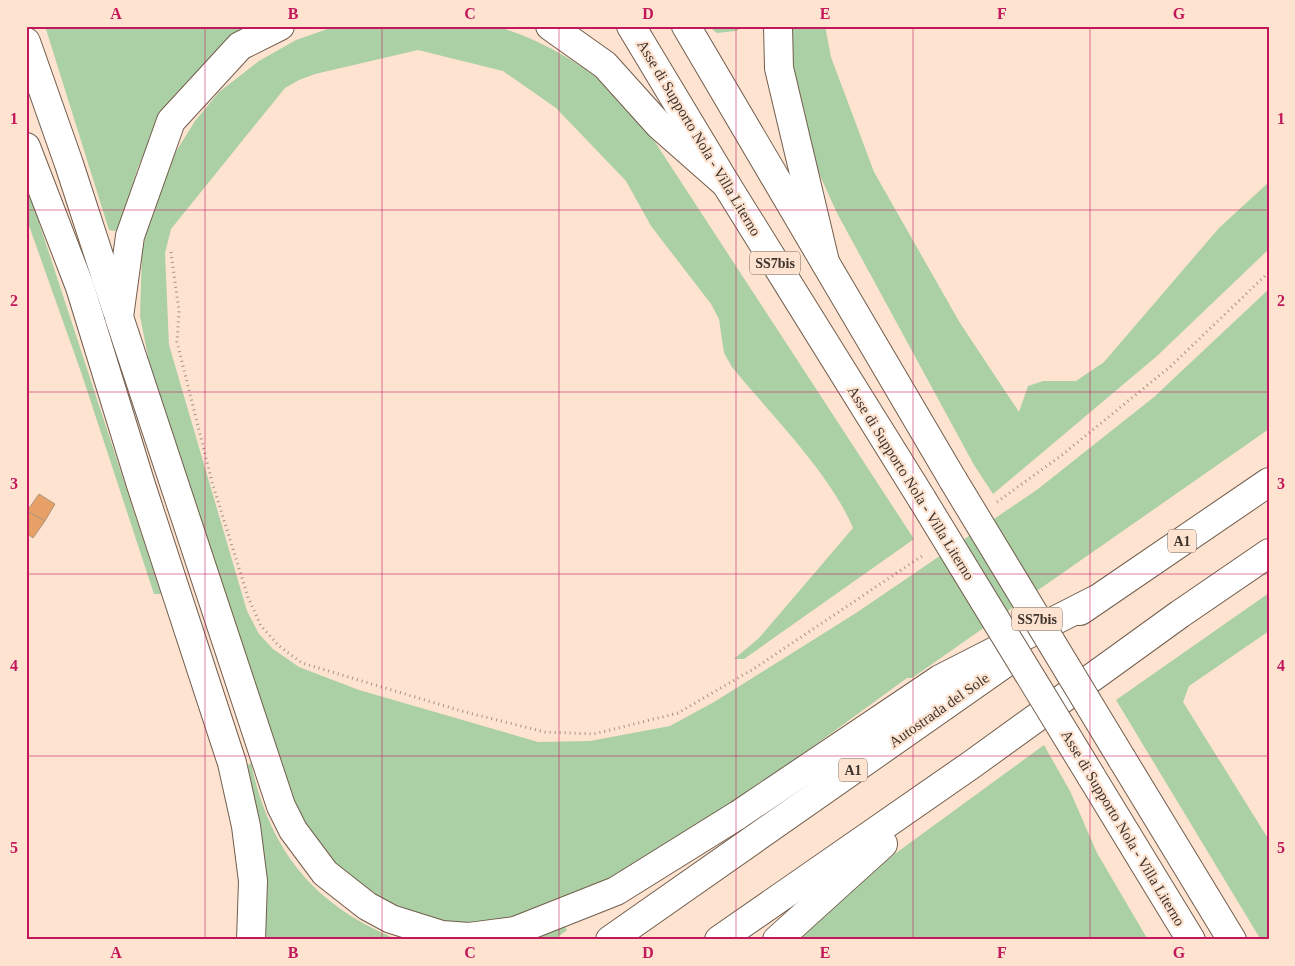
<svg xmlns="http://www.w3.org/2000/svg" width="1295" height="966" viewBox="0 0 1295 966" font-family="Georgia,serif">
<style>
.green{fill:#abd0a5}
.building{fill:#e7a065;stroke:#ad9684}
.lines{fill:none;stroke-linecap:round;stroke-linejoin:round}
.trunk-casing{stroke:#725d4c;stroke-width:30}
.motorway-casing{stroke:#725d4c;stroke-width:30}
.path{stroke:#a59285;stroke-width:3;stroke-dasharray:1 4;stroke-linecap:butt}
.trunk{stroke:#fff;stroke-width:28}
.motorway{stroke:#fff;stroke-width:28}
.trunk-bridge-casing{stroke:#725d4c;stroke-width:30;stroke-linecap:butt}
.trunk-bridge{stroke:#fff;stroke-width:28}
.grid{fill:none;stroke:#c2185b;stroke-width:1;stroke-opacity:0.55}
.labels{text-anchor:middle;stroke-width:4.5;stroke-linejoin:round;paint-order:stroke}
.shield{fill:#fde3d0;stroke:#77685e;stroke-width:1}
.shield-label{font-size:14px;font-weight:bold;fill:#3e342d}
.street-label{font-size:15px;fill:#3e342d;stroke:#fde3d0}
.neatline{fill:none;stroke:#c2185b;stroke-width:2}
.grid-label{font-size:16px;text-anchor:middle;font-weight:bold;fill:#c2185b}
</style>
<rect width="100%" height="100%" fill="#fde3d0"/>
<g class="green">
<path d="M45,26H265L152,139L138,167L119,228L115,231L109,230Z"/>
<path d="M336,26H494C532,35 585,64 613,92C628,108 641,126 655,142L914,539L744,659H734L759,638L853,528C830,473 770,414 732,367L724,353L719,319L711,304L651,226L626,181L556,108L503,71L418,50L315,74L299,80L285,88L171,229L165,253L169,345L247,611L259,634L273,649L299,667L359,690L538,742L590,741L670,726L714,702L856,613L1038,489L1154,397L1269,289V429L912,678H907L730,807L601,884L529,912L483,924L448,925L380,903L324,855L298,812L278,768L149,362L140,316L142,252L152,206L175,153L195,121L219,92L259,61L296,40Z"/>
<path d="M708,26H747L735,31L717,33Z"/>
<path d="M790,26H825L831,57L874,172L960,323L1019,412L1028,386L1043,381H1076L1104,362L1219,228L1269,182V249L1157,356L993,494L974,465L837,213L812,158L792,64Z"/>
<path d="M26,183L161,594H154L81,372L33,237L26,217Z"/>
<path d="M1269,593V631L1189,686L1183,702L1269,840V940H1261L1116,700Z"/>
<path d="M1044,745L1070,791L1097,853L1148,940H772L796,926Z"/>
<path d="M251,763C270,852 315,906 399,940H264L245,767Z"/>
<path d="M564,925L567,930L554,940H529Z"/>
</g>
<g class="building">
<path d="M39,494L55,504L45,521L27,511Z"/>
<path d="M27,511L45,521L33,538L26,533Z"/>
</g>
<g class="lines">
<defs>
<g id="trunk">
<path d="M631,26L726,184L922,499"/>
<path d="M686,26L953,480"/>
<path d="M1122,759L1232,940"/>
<path d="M1091,776L1191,940"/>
</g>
<g id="motorway">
<path d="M280,26L240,46L171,121L130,236L119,317L281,806L293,830L325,873L367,906L391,919L442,935L469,937L515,931L616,891L738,815L940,679L1095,600"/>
<path d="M550,26L605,65L659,125L726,184"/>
<path d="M778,26L779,68L825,262"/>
<path d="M26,42L69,164L117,311"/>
<path d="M26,147L80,287L141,485L232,763L246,826L253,881L251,940"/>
<path d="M1080,611L1269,482"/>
<path d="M610,940L1014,657"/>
<path d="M719,940L971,765L1180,614L1269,553"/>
<path d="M777,940L883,844"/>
</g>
</defs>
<use href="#trunk" class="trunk-casing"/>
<use href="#motorway" class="motorway-casing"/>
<g class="path">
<path d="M171,252L179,311L177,342L212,482L248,597L261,626L279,646L302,663L465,712L545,732L594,734L678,713L755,668L925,554"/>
<path d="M997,502L1062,455L1171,366L1269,272"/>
</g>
<use href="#trunk" class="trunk"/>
<use href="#motorway" class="motorway"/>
<defs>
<g id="trunk-bridge">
<path d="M953,480L1122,759"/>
<path d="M922,499L1091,776"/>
</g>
</defs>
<use href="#trunk-bridge" class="trunk-bridge-casing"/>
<use href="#trunk-bridge" class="trunk-bridge"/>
</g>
<path class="grid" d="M205,26V940M382,26V940M559,26V940M736,26V940M913,26V940M1090,26V940M26,210H1269M26,392H1269M26,574H1269M26,756H1269"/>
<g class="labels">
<g class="shield">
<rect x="750" y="251.5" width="50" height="23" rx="4"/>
<rect x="1168" y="529.5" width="28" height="23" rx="4"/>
<rect x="1012" y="607.5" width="50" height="23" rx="4"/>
<rect x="839" y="758.5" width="28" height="23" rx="4"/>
</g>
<g class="shield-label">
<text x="775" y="268">SS7bis</text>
<text x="1182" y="546">A1</text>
<text x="1037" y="624">SS7bis</text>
<text x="853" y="775">A1</text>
</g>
<g class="street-label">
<text transform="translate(699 138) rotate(59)" y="5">Asse di Supporto Nola - Villa Literno</text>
<text transform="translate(911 483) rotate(58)" y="5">Asse di Supporto Nola - Villa Literno</text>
<text transform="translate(939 710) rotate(-35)" y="5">Autostrada del Sole</text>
<text transform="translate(1123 828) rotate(59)" y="5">Asse di Supporto Nola - Villa Literno</text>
</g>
</g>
<rect width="1295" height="966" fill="none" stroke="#fde3d0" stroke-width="55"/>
<rect x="28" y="28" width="1240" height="910" class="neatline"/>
<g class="grid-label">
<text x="116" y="19">A</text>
<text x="293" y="19">B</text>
<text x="470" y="19">C</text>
<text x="648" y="19">D</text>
<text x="825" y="19">E</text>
<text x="1002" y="19">F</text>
<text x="1179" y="19">G</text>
<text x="14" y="124">1</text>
<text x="1281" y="124">1</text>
<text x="14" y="306">2</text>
<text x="1281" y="306">2</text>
<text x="14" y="489">3</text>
<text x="1281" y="489">3</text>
<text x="14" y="671">4</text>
<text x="1281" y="671">4</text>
<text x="14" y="853">5</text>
<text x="1281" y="853">5</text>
<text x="116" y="958">A</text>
<text x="293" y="958">B</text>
<text x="470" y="958">C</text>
<text x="648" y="958">D</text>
<text x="825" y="958">E</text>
<text x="1002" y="958">F</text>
<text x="1179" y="958">G</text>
</g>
</svg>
